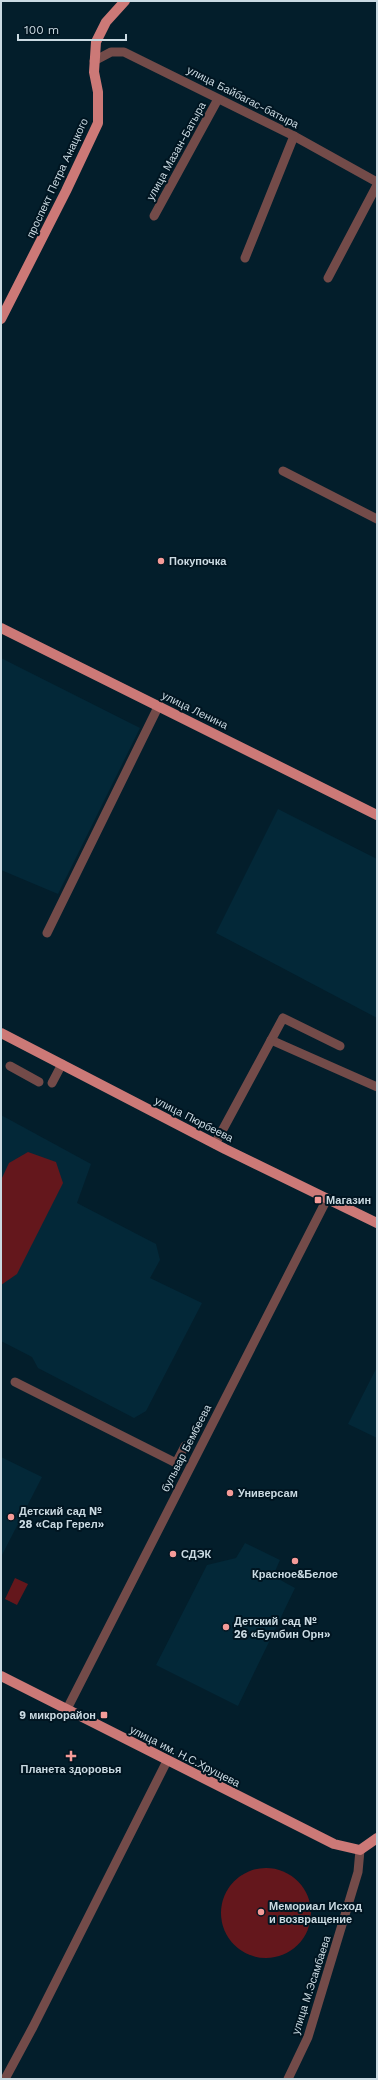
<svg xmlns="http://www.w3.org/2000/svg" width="378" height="2080" viewBox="0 0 378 2080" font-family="'Work Sans',sans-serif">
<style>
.built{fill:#032838}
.green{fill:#64171c}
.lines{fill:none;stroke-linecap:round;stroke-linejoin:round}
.minor{stroke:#734b49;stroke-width:9}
.major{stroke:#cc7977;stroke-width:10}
.poi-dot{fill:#f59b98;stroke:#001521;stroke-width:1.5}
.labels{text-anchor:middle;stroke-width:4;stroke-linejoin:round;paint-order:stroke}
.street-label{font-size:11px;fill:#cadae2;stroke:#001521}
.poi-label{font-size:11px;font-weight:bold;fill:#cadae2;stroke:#001521;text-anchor:start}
</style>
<rect width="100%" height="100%" fill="#031e2b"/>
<g class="built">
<path d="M1,658L140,728L58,894L1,870Z"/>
<path d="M278,809L377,859V1018L216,933Z"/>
<path d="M1,1115L91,1164L77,1203L156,1244L160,1260L150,1278L202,1303L146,1411L134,1418L38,1368L32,1357L1,1341Z"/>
<path d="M377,1367V1438L348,1424Z"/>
<path d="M1,1457L42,1477L1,1557Z"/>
<path d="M245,1543L280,1560L273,1576L295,1588L238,1706L156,1665L207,1565L236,1558Z"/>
</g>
<g class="green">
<path d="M28,1152L56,1162L63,1183L17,1274L1,1285V1180L9,1163Z"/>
<path d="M15,1578L28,1584L17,1605L5,1599Z"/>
<circle cx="266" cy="1913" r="45"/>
</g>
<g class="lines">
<g class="minor">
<path d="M94,61L111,52H124L294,136L377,182"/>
<path d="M154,216L218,99"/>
<path d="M245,258L294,136"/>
<path d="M328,278L377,185"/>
<path d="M283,471L377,519"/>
<path d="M47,933L159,705"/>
<path d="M271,1040L377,1087"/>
<path d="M10,1066L39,1082"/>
<path d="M52,1083L62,1064"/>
<path d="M215,1144L283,1018L340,1046"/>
<path d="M15,1382L176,1463L185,1446"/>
<path d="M67,1709L327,1199"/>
<path d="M5,2079L33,2027L167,1761"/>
<path d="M288,2079L308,2037L358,1872L360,1850"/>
</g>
<g class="major">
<path d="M1,319L66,191L98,123V92L94,72L96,42L106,22L125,1"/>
<path d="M1,628L377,815"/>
<path d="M1,1033L225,1149L377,1223"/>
<path d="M1,1676L334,1844L360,1850L377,1838"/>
</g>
</g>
<g class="poi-dot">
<circle cx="161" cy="561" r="4"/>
<rect x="314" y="1196" width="8" height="8" rx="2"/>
<circle cx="230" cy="1493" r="4"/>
<circle cx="11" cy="1517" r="4"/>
<circle cx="173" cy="1554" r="4"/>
<circle cx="295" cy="1561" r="4"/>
<circle cx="226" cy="1627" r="4"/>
<rect x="100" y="1711" width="8" height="8" rx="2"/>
<path d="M69 1750h4v4h4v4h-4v4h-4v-4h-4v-4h4z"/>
<circle cx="261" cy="1912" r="4"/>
</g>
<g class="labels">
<g class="street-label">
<text transform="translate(243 97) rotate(27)" y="4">улица Байбагас-батыра</text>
<text transform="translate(176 151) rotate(-61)" y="4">улица Мазан-Батыра</text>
<text transform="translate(57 178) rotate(-65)" y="4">проспект Петра Анацкого</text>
<text transform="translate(195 710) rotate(26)" y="4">улица Ленина</text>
<text transform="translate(194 1119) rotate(27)" y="4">улица Пюрбеева</text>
<text transform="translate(186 1448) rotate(-63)" y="4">бульвар Бембеева</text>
<text transform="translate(185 1756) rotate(27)" y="4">улица им. Н.С.Хрущева</text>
<text transform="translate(311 1985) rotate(-72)" y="4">улица М.Эсамбаева</text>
</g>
<g class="poi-label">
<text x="169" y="565">Покупочка</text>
<text x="326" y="1204">Магазин</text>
<text x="238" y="1497">Универсам</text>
<text x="19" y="1515">Детский сад №<tspan x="19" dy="13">28 «Сар Герел»</tspan></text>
<text x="181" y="1558">СДЭК</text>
<text x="295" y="1578" text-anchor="middle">Красное&amp;Белое</text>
<text x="234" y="1625">Детский сад №<tspan x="234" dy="13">26 «Бумбин Орн»</tspan></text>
<text x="96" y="1719" text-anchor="end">9 микрорайон</text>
<text x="71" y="1773" text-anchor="middle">Планета здоровья</text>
<text x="269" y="1910">Мемориал Исход<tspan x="269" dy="13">и возвращение</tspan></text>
</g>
</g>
<rect width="378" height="2080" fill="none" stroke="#cadae2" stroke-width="4"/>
<path d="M18 34v6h108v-6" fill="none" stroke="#cadae2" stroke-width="2"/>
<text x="24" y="34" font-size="12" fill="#cadae2" stroke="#001521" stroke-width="3" paint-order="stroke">100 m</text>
</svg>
